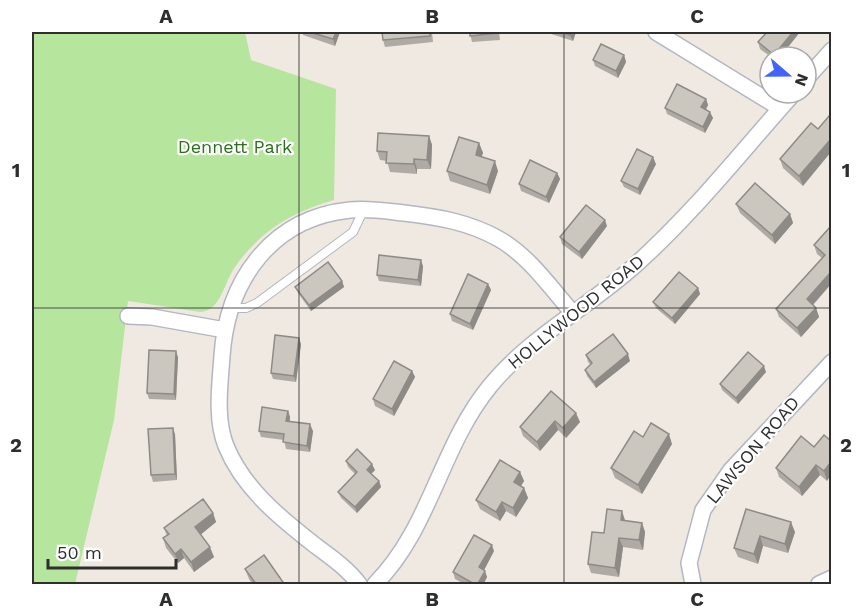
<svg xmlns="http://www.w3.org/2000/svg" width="863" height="616" viewBox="0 0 863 616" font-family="'Work Sans',sans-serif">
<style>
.green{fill:#b6e59e}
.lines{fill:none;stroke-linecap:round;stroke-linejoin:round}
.service-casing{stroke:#b4b7c1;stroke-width:10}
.minor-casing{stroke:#b4b7c1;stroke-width:18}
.service{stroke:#fff;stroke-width:8}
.minor{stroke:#fff;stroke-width:15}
.wall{fill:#afaba4}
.shaded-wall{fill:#8e8b86}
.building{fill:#cbc7bf;stroke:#8e8b86;stroke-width:1.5}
.grid{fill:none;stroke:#2e2e2e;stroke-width:1.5;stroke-opacity:0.55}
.labels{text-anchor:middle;stroke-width:4.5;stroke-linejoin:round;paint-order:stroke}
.park-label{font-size:18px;fill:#2c6e1b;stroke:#fff}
.street-label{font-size:18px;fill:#2e2e2e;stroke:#fff}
.neatline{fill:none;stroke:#2e2e2e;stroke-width:2}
.grid-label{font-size:20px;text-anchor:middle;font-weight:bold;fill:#2e2e2e}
</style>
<rect width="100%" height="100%" fill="#efe9e1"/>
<path class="green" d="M32,32H245L251,60L336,89L334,200C293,211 259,232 235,267C224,282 221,311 200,312L128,301L114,420L75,584H32Z"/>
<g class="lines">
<defs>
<path id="service" d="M231,308H246L257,303L353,232L364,209"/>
<g id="minor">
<path d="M656,32L780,108"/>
<path d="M806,79L832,50"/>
<path d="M128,316L152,317L225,330"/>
<path d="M359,584C348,569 331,557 316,546C280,518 243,488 226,446C215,419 220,384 222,356C227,281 271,218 350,210C368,208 386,211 404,213C438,217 469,222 499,239C529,256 550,287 572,312"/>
<path d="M375,584C431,528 440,447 490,386C530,337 587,308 633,267C692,215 741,152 794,93"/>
<path d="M693,584L689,563L703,510L731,470L832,362"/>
<path d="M819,584L832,578"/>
</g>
</defs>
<use href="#service" class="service-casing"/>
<use href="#minor" class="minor-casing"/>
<use href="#service" class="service"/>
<use href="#minor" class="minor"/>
</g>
<g class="wall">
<path d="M302,32H340L335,46L303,35Z"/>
<path d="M382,32H432L433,42L385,47L383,40Z"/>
<path d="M458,32H499L500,40L472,42L470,33L459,34Z"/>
<path d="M545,32H576L573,41Z"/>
<path d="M800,32L780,57H771L760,49L758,42Z"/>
<path d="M624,55L626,62L618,78L595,66L593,60Z"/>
<path d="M706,99L708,105L706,109L713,118L705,133L667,114L665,108Z"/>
<path d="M811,123L803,186L783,168L780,159Z"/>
<path d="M429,136L432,145L431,169H417V174L390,172L387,161L380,160L377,151Z"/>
<path d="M479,143L483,153L481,157L498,171L490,194L450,181L447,171Z"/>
<path d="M656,164L640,195L624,187L621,181Z"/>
<path d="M557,173L560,179L549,203L521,191L519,184Z"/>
<path d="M736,204L790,214L793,223L775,244L740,213Z"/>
<path d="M607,226L582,259L562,244L560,237Z"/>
<path d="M831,226V284L813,305L816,308L819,317L801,337L779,317L776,309L822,258L817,254L814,245Z"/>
<path d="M423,266L421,286L379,281L377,275Z"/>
<path d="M342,281L344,287L311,311L298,293L295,287Z"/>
<path d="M488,284L491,290L473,330L452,321L450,314Z"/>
<path d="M698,288L700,294L675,324L656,308L653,302Z"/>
<path d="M301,344L296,382L273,379L271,373Z"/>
<path d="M586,355L630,361L596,388L587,376L585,370L591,365L588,362Z"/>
<path d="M178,357L176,400L149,399L147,393Z"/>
<path d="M412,371L415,377L394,416L375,406L373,399Z"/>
<path d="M766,372L738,404L722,390L720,384Z"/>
<path d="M551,391L580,422L566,438L558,430L540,451L523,436L520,427Z"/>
<path d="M288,411L290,417V422L313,431L310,452L286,449L284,440L261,437L259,431Z"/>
<path d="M175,434L177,480L153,482L151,475Z"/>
<path d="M824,435L827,481L820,475L802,496L779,477L776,468L814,447Z"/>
<path d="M643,437L672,444L642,494L615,478L611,468Z"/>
<path d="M346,461L375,470L371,474L379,481L381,487L357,513L341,498L338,492L355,474L348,467Z"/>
<path d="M520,472L524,481L521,486L524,488L528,498L516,517L506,511L500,521L480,509L476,500Z"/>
<path d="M746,509L795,532L788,553L763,546L758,564L738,557L734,548Z"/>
<path d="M213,513L216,522L201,534L214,557L194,572L184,558L178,563L166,548L163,538L167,536L164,528Z"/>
<path d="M625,521L642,523L645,532L643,550L623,547L619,577L591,573L588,564L604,533Z"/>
<path d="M494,551L484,570L487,577L483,585H466L455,579L453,572Z"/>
<path d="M245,569L285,585H253L249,579Z"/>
</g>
<g class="shaded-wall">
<path d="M336,32H340L335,46L333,39Z"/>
<path d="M572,32H576L573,41L570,35Z"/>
<path d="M793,32H800L780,57H775L774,55Z"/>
<path d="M624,55L626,62L618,78L616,71Z"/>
<path d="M706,99L708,105L704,113L701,107Z"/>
<path d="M710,112L713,118L705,133L703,127Z"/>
<path d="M429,136L432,145L431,169L427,160Z"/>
<path d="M831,139V152L803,186L799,176Z"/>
<path d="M479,143L483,153L479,164L476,155Z"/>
<path d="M653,157L656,164L640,195L638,189Z"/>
<path d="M414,159L417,169V174L414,164Z"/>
<path d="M495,161L498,171L490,194L487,185Z"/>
<path d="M557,173L560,179L549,203L546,197Z"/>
<path d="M790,214L793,223L775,244L772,235Z"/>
<path d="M605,220L607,226L582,259L579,252Z"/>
<path d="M421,260L423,266L421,286L418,280Z"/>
<path d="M831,272V284L810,308L807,299Z"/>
<path d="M342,281L344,287L311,311L309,305Z"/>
<path d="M488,284L491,290L473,330L470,324Z"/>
<path d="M698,288L700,294L675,324L672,318Z"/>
<path d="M816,308L819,317L801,337L797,328Z"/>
<path d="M299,338L301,344L296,382L294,376Z"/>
<path d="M176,351L178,357L176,400L174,394Z"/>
<path d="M628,354L630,361L596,388L594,382Z"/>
<path d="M764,366L766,372L738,404L736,398Z"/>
<path d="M412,371L415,377L394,416L392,409Z"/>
<path d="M288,411L290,417L289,427L286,421Z"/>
<path d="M576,413L580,422L566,438L563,428Z"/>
<path d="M555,421L558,430L540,451L537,442Z"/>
<path d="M310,424L313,431L310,452L307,446Z"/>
<path d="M173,428L175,434L177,480L175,474Z"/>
<path d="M669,434L672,444L642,494L638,485Z"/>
<path d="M831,462V475L827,481L824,471Z"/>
<path d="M372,464L375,470L369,476L367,470Z"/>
<path d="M816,465L820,475L802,496L799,487Z"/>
<path d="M520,472L524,481L517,492L514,482Z"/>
<path d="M379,481L381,487L357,513L355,507Z"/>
<path d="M524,488L528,498L516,517L513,508Z"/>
<path d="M502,502L506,511L500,521L496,512Z"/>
<path d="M622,511L625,520H621Z"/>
<path d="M213,513L216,522L199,536L195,527Z"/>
<path d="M791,522L795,532L788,553L785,544Z"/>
<path d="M642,523L645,532L643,550L639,540Z"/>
<path d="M760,536L763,546L758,564L754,554Z"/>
<path d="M619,538L623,547L619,577L615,568Z"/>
<path d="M492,545L494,551L482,574L479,567Z"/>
<path d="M210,547L214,557L194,572L191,562Z"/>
<path d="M181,549L184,558L178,563L175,554Z"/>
<path d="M485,571L487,577L483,585H477Z"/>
</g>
<g class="building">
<path d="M309,32H336L333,39Z"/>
<path d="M382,32H430V36L383,40Z"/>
<path d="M470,32H498V33L470,36Z"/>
<path d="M561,32H572L570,35Z"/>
<path d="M767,32H793L774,55L758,42Z"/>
<path d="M601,44L624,55L616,71L593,60Z"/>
<path d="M677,84L706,99L701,107L710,112L703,127L665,108Z"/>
<path d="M829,116L831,118V139L799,176L780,159L811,123L818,129Z"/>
<path d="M378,133L429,136L427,160L414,159V164L386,163L387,152L377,151Z"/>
<path d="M459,137L479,143L476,155L495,161L487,185L447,171Z"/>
<path d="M637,149L653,157L638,189L621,181Z"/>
<path d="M530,160L557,173L546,197L519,184Z"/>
<path d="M755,183L790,214L772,235L736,204Z"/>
<path d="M586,205L605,220L579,252L560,237Z"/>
<path d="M831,226V272L807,299L816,308L797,328L776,309L825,255L814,245Z"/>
<path d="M379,255L421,260L418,280L377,275Z"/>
<path d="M328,262L342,281L309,305L295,287Z"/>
<path d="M679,272L698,288L672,318L653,302Z"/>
<path d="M468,274L488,284L470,324L450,314Z"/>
<path d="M613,334L628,354L594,382L585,370L592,363L586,355Z"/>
<path d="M275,335L299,338L294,376L271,373Z"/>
<path d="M149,350L176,351L174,394L147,393Z"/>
<path d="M748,352L764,366L736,398L720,384Z"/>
<path d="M394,361L412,371L392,409L373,399Z"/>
<path d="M551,391L576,413L563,428L555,421L537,442L520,427Z"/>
<path d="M262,407L288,411L286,421L310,424L307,446L283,442L284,434L259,431Z"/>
<path d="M651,423L669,434L638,485L611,468L634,431L643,437Z"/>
<path d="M173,428L175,474L151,475L148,429Z"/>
<path d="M824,435L831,441V462L824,471L816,465L799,487L776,468L801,436L814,447Z"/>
<path d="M357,449L372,464L367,470L379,481L355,507L338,492L357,472L346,461Z"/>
<path d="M500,460L520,472L514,482L524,488L513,508L502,502L496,512L476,500Z"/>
<path d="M203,499L213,513L195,527L210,547L191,562L181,549L175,554L163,538L169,534L164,528Z"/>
<path d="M607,509L622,511L621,520L642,523L639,540L619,538L615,568L588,564L592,532L604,533Z"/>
<path d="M746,509L791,522L785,544L760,536L754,554L734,548Z"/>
<path d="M474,535L492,545L479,567L485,571L477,585H476L453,572Z"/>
<path d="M264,555L285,585H257L245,569Z"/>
</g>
<path class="grid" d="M299,32V584M564,32V584M32,308H832"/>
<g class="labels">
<g class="park-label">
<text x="235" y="153">Dennett Park</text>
</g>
<g class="street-label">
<text transform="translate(576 312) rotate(-39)" y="6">HOLLYWOOD ROAD</text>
<text transform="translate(753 450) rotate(-50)" y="6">LAWSON ROAD</text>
</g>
</g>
<rect width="863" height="616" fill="none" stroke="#ffffff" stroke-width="66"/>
<g transform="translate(788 75) rotate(110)"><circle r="28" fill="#ffffff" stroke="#ababab" stroke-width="1.5"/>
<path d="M0-4.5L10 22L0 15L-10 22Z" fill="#4264fb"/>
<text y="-9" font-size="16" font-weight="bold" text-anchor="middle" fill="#2e2e2e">N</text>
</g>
<path d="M48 559v9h128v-9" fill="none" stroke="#2e2e2e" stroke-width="3"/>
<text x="57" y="559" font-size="18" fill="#2e2e2e" stroke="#ffffff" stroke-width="4.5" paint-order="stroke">50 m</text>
<rect x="33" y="33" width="797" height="550" class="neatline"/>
<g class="grid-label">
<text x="166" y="23">A</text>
<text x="432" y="23">B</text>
<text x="697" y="23">C</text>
<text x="16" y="177">1</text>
<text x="846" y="177">1</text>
<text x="16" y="452">2</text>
<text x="846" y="452">2</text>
<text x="166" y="606">A</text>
<text x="432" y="606">B</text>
<text x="697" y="606">C</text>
</g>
</svg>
